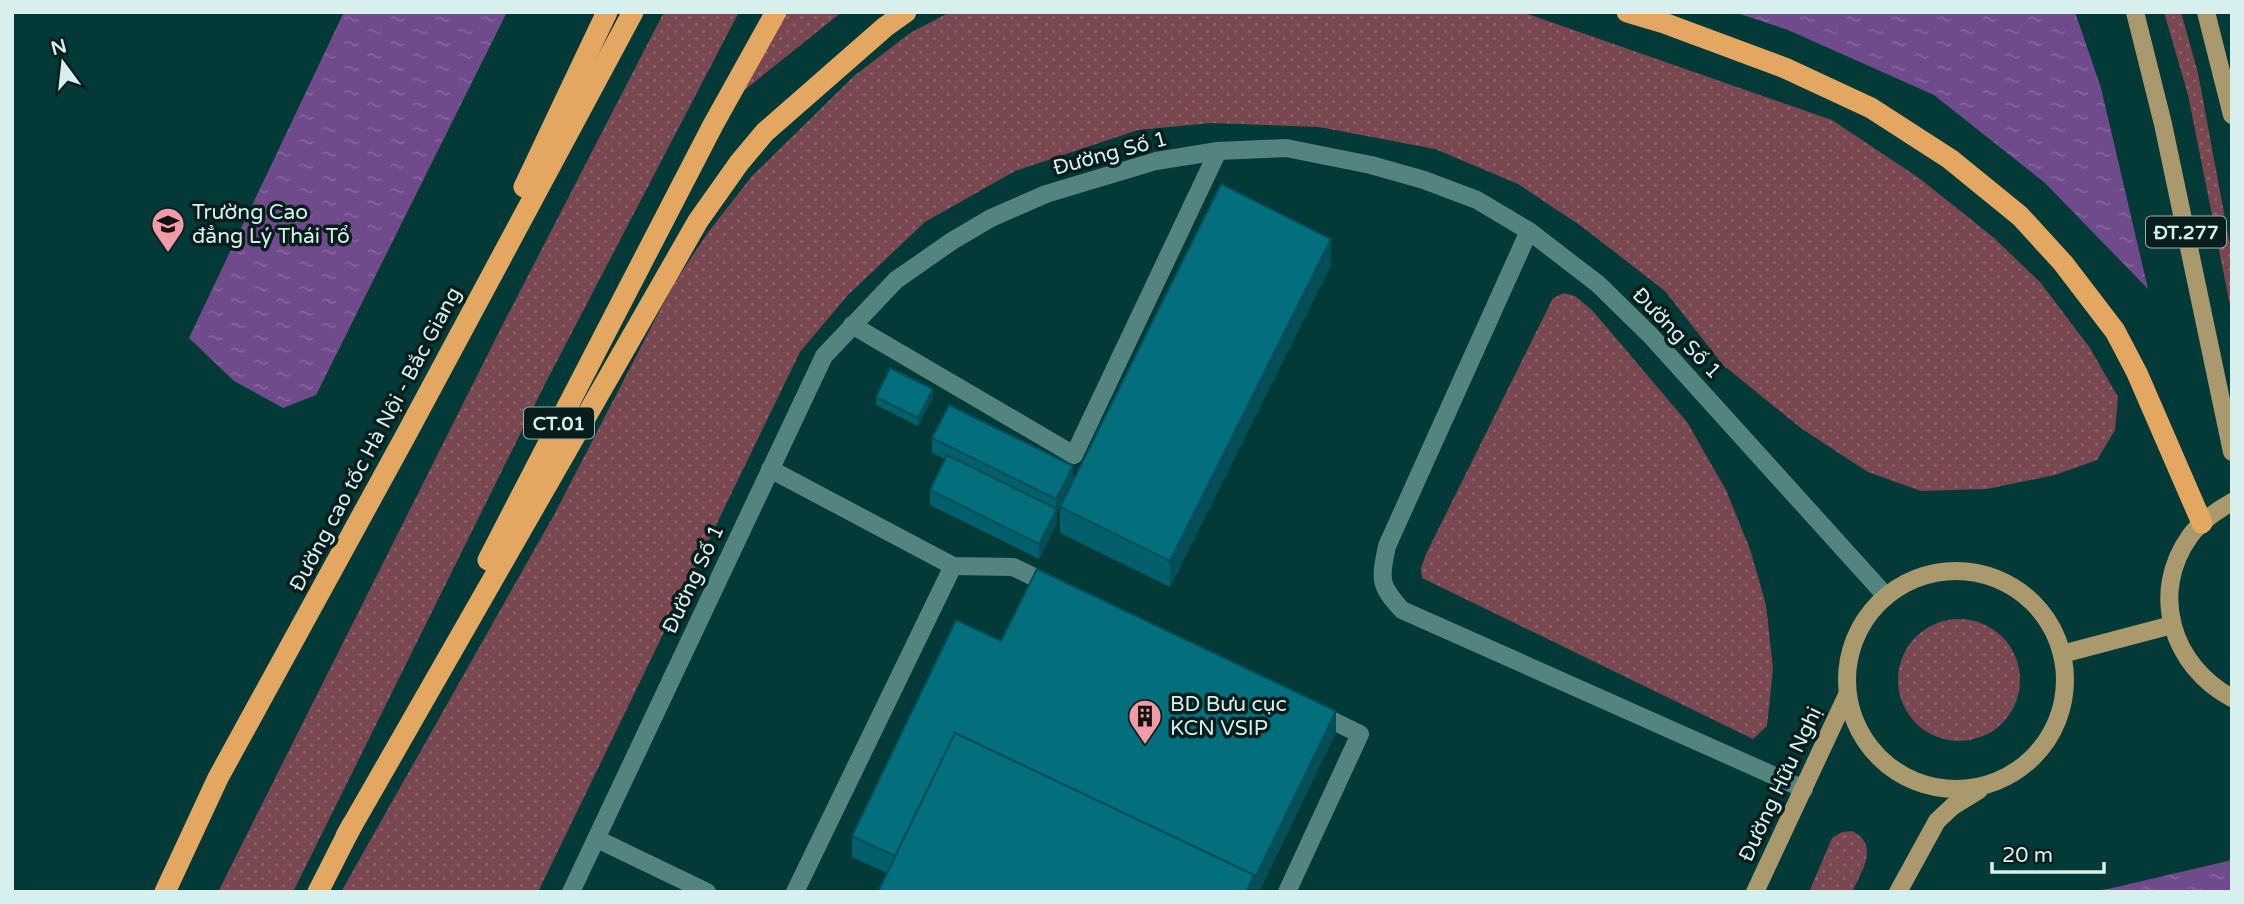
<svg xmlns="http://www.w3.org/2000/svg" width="2244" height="904" viewBox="0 0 2244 904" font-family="'Varela Round',sans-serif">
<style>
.grass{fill:url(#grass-dots)}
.water{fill:url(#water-ripples)}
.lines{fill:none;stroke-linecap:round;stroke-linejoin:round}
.minor{stroke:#548480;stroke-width:18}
.major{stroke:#aa996d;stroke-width:18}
.highway{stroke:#e3a761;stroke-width:21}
.wall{fill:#035f6b}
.shaded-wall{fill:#034e57}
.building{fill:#046f7c;stroke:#034e57;stroke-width:2}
.labels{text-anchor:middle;stroke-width:7;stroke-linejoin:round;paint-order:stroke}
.shield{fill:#091e1c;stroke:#99b1af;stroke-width:2}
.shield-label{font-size:19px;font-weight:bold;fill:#d7f0ee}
.street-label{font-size:21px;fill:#d7f0ee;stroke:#091e1c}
.poi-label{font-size:21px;fill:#d7f0ee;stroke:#091e1c;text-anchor:start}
</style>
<defs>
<pattern id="grass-dots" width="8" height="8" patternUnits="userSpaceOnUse" patternTransform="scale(1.75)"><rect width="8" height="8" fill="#78474f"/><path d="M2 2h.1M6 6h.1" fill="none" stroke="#8a6269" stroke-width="1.8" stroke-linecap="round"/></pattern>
<pattern id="water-ripples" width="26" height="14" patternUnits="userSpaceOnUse" patternTransform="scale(1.75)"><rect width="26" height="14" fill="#704b8b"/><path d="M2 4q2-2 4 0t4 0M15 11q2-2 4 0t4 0" fill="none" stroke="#84659c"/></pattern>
</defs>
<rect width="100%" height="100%" fill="#033a37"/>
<g class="grass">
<path d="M664,12H739L545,384L293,892H218L501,328Z"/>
<path d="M774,12H842L722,108Z"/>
<path d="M950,12L1525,13L1832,120L1919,178L1993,237L2040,282L2090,348L2118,397L2115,430L2097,460L2055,475L1987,489L1921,491L1868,472L1802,429L1723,365L1665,291L1581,226L1518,184L1435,149L1319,127L1211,123L1138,130L1015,171L925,222L848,295L800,352L538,892H341L555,513L674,283L709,231L752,176L854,76L910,33Z"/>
<path d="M2164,12H2181L2198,73L2232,256V315L2188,95Z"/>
<path d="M1564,293L1575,296L1592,310L1687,422L1726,490L1750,549L1766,605L1773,669L1767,726L1753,739L1422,578L1421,568L1427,552L1553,298Z"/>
<circle cx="1959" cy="680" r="61"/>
<path d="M1852,831C1880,845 1862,871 1852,892H1809L1832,838L1842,832Z"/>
</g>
<g class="water">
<path d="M344,12H507L316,395L283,408L234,381L189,338Z"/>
<path d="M1734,12H2075L2101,88L2148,289L2045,183L1934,95L1788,30Z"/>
<path d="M2232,860V892H2086L2108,889Z"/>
</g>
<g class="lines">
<g class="minor">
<path d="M1529,231L1387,546C1380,580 1379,585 1402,610L1804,789"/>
<path d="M852,325L1074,455L1218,151"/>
<path d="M770,469L953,566L1013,567L1053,586"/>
<path d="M597,839L707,892"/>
<path d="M571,892L824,356L896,280L952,241L991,218L1046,194L1156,161L1218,151L1286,148L1371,165L1424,180L1477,200L1529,231L1598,284L1651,336L1886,596"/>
<path d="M795,892L953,566"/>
<path d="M1287,892L1360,734L1315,712"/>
</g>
<g class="major">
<path d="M2135,12L2163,124L2232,452"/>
<path d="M2206,12L2232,115"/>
<path d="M2232,502C2216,511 2201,521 2190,536C2149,593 2172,666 2232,698"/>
<circle cx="1956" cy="680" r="109"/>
<path d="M2062,654L2172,625"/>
<path d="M1755,892L1847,695"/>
<path d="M1898,892L1937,821L1953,806L1979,790"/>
</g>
<g class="highway">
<path d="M1627,12L1664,23L1785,68L1871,108L1950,159L2020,216L2063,263L2115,331L2137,373L2202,523"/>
<path d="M524,187L607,12"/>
<path d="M488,560L713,125L776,12"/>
<path d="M346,836L698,221L739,163L765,132L885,27L906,12"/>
<path d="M165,892L218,778L406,435L633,12"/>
<path d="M318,892L352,825"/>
</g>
</g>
<g class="wall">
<path d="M1331,265L1170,587L1060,533V507Z"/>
<path d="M876,397H933L918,426L876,405Z"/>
<path d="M932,438L1073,480L1057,513V523L1039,559L930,505V490L945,459L932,453Z"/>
<path d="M1001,641L1336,732L1259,892H878L887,873L852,857V836Z"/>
</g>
<g class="shaded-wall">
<path d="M1331,239V265L1170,587V561Z"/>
<path d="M933,389V397L918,426V418Z"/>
<path d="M1073,466V480L1057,513V523L1039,559V544L1056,510V499Z"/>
<path d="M1336,711V732L1259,892H1246Z"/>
</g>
<g class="building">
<path d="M1221,184L1331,239L1170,561L1060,507Z"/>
<path d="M890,368L933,389L918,418L876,397Z"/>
<path d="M949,405L1073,466L1056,499L932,438Z"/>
<path d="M947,455L1057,509L1039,544L930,490Z"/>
<path d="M1037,569L1336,711L1254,880V875L955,733L895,856L852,836L956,620L1001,641Z"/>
<path d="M955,733L1254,875L1246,892H878Z"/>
</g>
<defs>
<symbol id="university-pin" viewBox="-11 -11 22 30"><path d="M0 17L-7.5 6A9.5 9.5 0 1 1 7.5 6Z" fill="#f39aa8" stroke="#091e1c"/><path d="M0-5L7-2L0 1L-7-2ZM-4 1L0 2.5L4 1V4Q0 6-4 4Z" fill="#111"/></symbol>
<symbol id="building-pin" viewBox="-11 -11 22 30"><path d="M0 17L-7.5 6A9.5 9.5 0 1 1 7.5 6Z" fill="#f39aa8" stroke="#091e1c"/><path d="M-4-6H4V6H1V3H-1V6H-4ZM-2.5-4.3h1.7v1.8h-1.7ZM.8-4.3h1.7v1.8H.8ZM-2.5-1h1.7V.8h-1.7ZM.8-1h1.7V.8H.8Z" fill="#111"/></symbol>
</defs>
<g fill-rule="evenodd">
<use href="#university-pin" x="149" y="205" width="38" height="52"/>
<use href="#building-pin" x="1126" y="697" width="38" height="52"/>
</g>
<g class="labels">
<g class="shield">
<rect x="2146" y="216.5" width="80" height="31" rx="5"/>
<rect x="524" y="407.5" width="70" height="31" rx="5"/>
</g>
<g class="shield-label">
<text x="2186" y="239">ĐT.277</text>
<text x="559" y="430">CT.01</text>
</g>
<g class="street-label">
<text transform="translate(1110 153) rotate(-15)" y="7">Đường Số 1</text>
<text transform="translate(1677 333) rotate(46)" y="7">Đường Số 1</text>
<text transform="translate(375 439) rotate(-62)" y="7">Đường cao tốc Hà Nội - Bắc Giang</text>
<text transform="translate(693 579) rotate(-65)" y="7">Đường Số 1</text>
<text transform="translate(1780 784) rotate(-65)" y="7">Đường Hữu Nghị</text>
</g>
<g class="poi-label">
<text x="192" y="219">Trường Cao<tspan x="192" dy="24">đẳng Lý Thái Tổ</tspan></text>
<text x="1170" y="711">BD Bưu cục<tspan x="1170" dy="24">KCN VSIP</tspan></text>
</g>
</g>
<rect width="2244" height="904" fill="none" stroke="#d7f0ee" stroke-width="28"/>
<g transform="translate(63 63) rotate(345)" stroke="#091e1c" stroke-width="5" paint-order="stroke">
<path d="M0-5L12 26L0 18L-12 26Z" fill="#d7f0ee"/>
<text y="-10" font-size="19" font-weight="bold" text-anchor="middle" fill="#d7f0ee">N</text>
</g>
<path d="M1992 862v10h112v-10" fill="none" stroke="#d7f0ee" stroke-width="3.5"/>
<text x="2002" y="862" font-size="21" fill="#d7f0ee" stroke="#091e1c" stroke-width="5" paint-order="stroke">20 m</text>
</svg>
